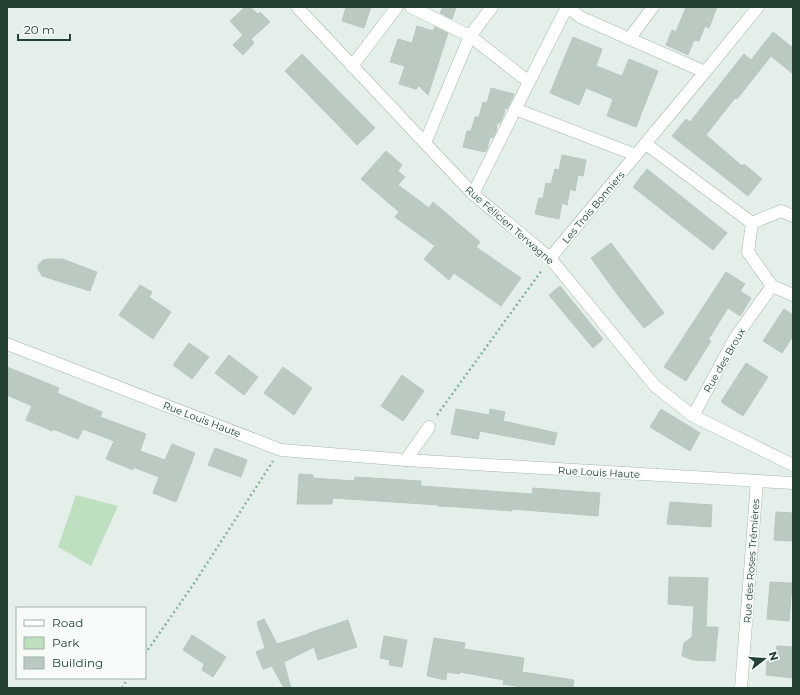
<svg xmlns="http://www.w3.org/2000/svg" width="800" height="695" viewBox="0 0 800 695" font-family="Montserrat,sans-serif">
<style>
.green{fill:#bee0c1}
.building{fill:#bacac1;stroke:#b7c9be}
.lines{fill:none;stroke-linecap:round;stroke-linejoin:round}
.minor-casing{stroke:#a7b7af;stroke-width:13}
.path{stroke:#86b39b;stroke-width:2.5;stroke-dasharray:2 3;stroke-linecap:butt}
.minor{stroke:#fff;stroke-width:12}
.labels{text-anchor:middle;stroke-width:3.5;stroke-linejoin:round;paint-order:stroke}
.street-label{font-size:10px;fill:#244133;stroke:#f6fbf8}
</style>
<rect width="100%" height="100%" fill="#e5efe9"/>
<path class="green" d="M76,495L118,506L91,566L58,547Z"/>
<g class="building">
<path d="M245,7H250L258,14L260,12L270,22L251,39L254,43L243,55L233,45L243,35L230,21Z"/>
<path d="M346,7H371L364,28L342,21Z"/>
<path d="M443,7H456L452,19L440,13Z"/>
<path d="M686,7H717L709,28L705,26L699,41L694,40L688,55L666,45L672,30L676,32Z"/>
<path d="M417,26L433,31L435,27L448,33L428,95L419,86L416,89L399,84L405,66L390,62L398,39L412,43Z"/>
<path d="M773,32L793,48V74L771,56L737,99L735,98L706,135L742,166L744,164L762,179L748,196L672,136L686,119L690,122L744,54L751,60Z"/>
<path d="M573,37L602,49L596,66L622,76L629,59L658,71L636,127L607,116L613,99L586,88L579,105L550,93Z"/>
<path d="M302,54L375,128L357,145L337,124L285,71Z"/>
<path d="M491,88L514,94V95L507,109L505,108L504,114L500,123H497L496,132L493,138L490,137L487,149L485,152L463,147L467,131H471L475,117H479L483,102L487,103Z"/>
<path d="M386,151L402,165L398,171L405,177L398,185L429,208L433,202L439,207L480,242L476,247L521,278L501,306L454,273L449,280L424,259L435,246L395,217L399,212L361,179Z"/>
<path d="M562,155L586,160L583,176L578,175L575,191L570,189L567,205L562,203L559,219L535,214L539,198H543L546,183L551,184L555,169L559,170Z"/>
<path d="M647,169L727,233L713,250L633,187Z"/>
<path d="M611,243L664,313L644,328L617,294L591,258Z"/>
<path d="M48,259H62L97,272L90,291L42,276L38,269V265L43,260Z"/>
<path d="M726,272L745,284L740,291L751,298L740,316L728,308L708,340L711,341L686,381L664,367Z"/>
<path d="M140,285L152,292L149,297L171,312L153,339L119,315Z"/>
<path d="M560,286L603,339L593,348L549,295Z"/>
<path d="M784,309L793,315V336L782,353L763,341Z"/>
<path d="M189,343L209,357L192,379L173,365Z"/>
<path d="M229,355L258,377L244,395L215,373Z"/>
<path d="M746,363L768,377L743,416L721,402Z"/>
<path d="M7,367L59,388L57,393L102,412L100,417L146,434L140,451L165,460L172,444L195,453L176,502L153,493L159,477L133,467V470L106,459L114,441L83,429L78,439L53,429L52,431L26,420L32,406L7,395Z"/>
<path d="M283,367L312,388L294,415L264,393Z"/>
<path d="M402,375L424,391L403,421L381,406Z"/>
<path d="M456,409L489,415L490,409L505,412L503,421L557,433L554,445L480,431L478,439L451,434Z"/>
<path d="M661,409L700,433L690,451L650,427Z"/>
<path d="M215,448L247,460L241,477L208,465Z"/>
<path d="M299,474L313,475V478L354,481L355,477L421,481V486L532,494L533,488L600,493L598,516L512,509V511L458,507L438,506V505L333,498L332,504H297Z"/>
<path d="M670,502L712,505L711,527L667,524Z"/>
<path d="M776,512L793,513V541L774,540Z"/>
<path d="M669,577L708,578L706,627H718L715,661L693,660L682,656L684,643L692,637L694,606L668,604Z"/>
<path d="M770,582L792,583L789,621L767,619Z"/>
<path d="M264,619L277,644L309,634V633L348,620L357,647L318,660L314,647L284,662L291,688H284L272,666L263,669L256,652L265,648L257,622Z"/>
<path d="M192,635L226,657L213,677L202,670L204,664L183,650Z"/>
<path d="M384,636L407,640L402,667L389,665L390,660L380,658Z"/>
<path d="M434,638L465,643L464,649L524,658L522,672L574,680L573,688H528L503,684L504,680L460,672V674L447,672L446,680L427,676Z"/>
<path d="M777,646L793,647V678L766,675L767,661H775Z"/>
</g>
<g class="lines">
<defs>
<g id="minor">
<path d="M297,7L473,194L550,258L655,386L693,416L793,465"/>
<path d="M411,7L470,36L425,143"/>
<path d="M492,7L470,36L529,82L567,7"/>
<path d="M568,7L580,17L705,72"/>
<path d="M629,39L653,7"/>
<path d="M352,66L397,7"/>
<path d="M515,109L636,155"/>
<path d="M646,144L752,223"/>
<path d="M473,194L529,82"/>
<path d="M752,223L748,252L772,286L793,295"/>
<path d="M752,223L781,211L793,216"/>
<path d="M550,258L705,72L758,7"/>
<path d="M7,344L281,450L406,460L793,483"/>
<path d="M693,416L735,338L772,286"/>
<path d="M406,460L429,427"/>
<path d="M741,688L757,481"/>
</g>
</defs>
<use href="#minor" class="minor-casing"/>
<g class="path">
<path d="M437,415L542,270"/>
<path d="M145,654L195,582L273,461"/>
<path d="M122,688L128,678"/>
</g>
<use href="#minor" class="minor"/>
</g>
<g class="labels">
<g class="street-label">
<text transform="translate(593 207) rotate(-50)" y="4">Les Trois Bonniers</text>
<text transform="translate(510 225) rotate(41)" y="4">Rue Félicien Terwagne</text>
<text transform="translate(724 360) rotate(-60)" y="4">Rue des Broux</text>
<text transform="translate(202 419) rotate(21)" y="4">Rue Louis Haute</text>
<text transform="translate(599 472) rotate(3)" y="4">Rue Louis Haute</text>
<text transform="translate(751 561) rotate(-86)" y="4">Rue des Roses Trémières</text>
</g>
</g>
<rect width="800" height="695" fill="none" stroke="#244133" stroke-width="16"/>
<rect x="16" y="607" width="130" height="72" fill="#f6fbf8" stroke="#a2b1a9"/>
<rect x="24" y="620" width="20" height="6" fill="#ffffff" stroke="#a2b1a9"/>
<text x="52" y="627" font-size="12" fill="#244133">Road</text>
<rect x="24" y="637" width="20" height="12" fill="#bee0c1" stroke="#a2b1a9"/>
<text x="52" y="647" font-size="12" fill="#244133">Park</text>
<rect x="24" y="657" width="20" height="12" fill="#bacac1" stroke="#a2b1a9"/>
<text x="52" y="667" font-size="12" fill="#244133">Building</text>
<g transform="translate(764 659) rotate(73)" stroke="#f6fbf8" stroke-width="3" paint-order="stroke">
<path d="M0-3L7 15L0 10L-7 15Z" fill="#244133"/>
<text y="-6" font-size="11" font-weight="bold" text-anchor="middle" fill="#244133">N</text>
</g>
<path d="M18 34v6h52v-6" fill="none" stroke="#244133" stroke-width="2"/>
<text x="24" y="34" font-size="12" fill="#244133" stroke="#f6fbf8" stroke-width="3" paint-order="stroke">20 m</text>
</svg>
